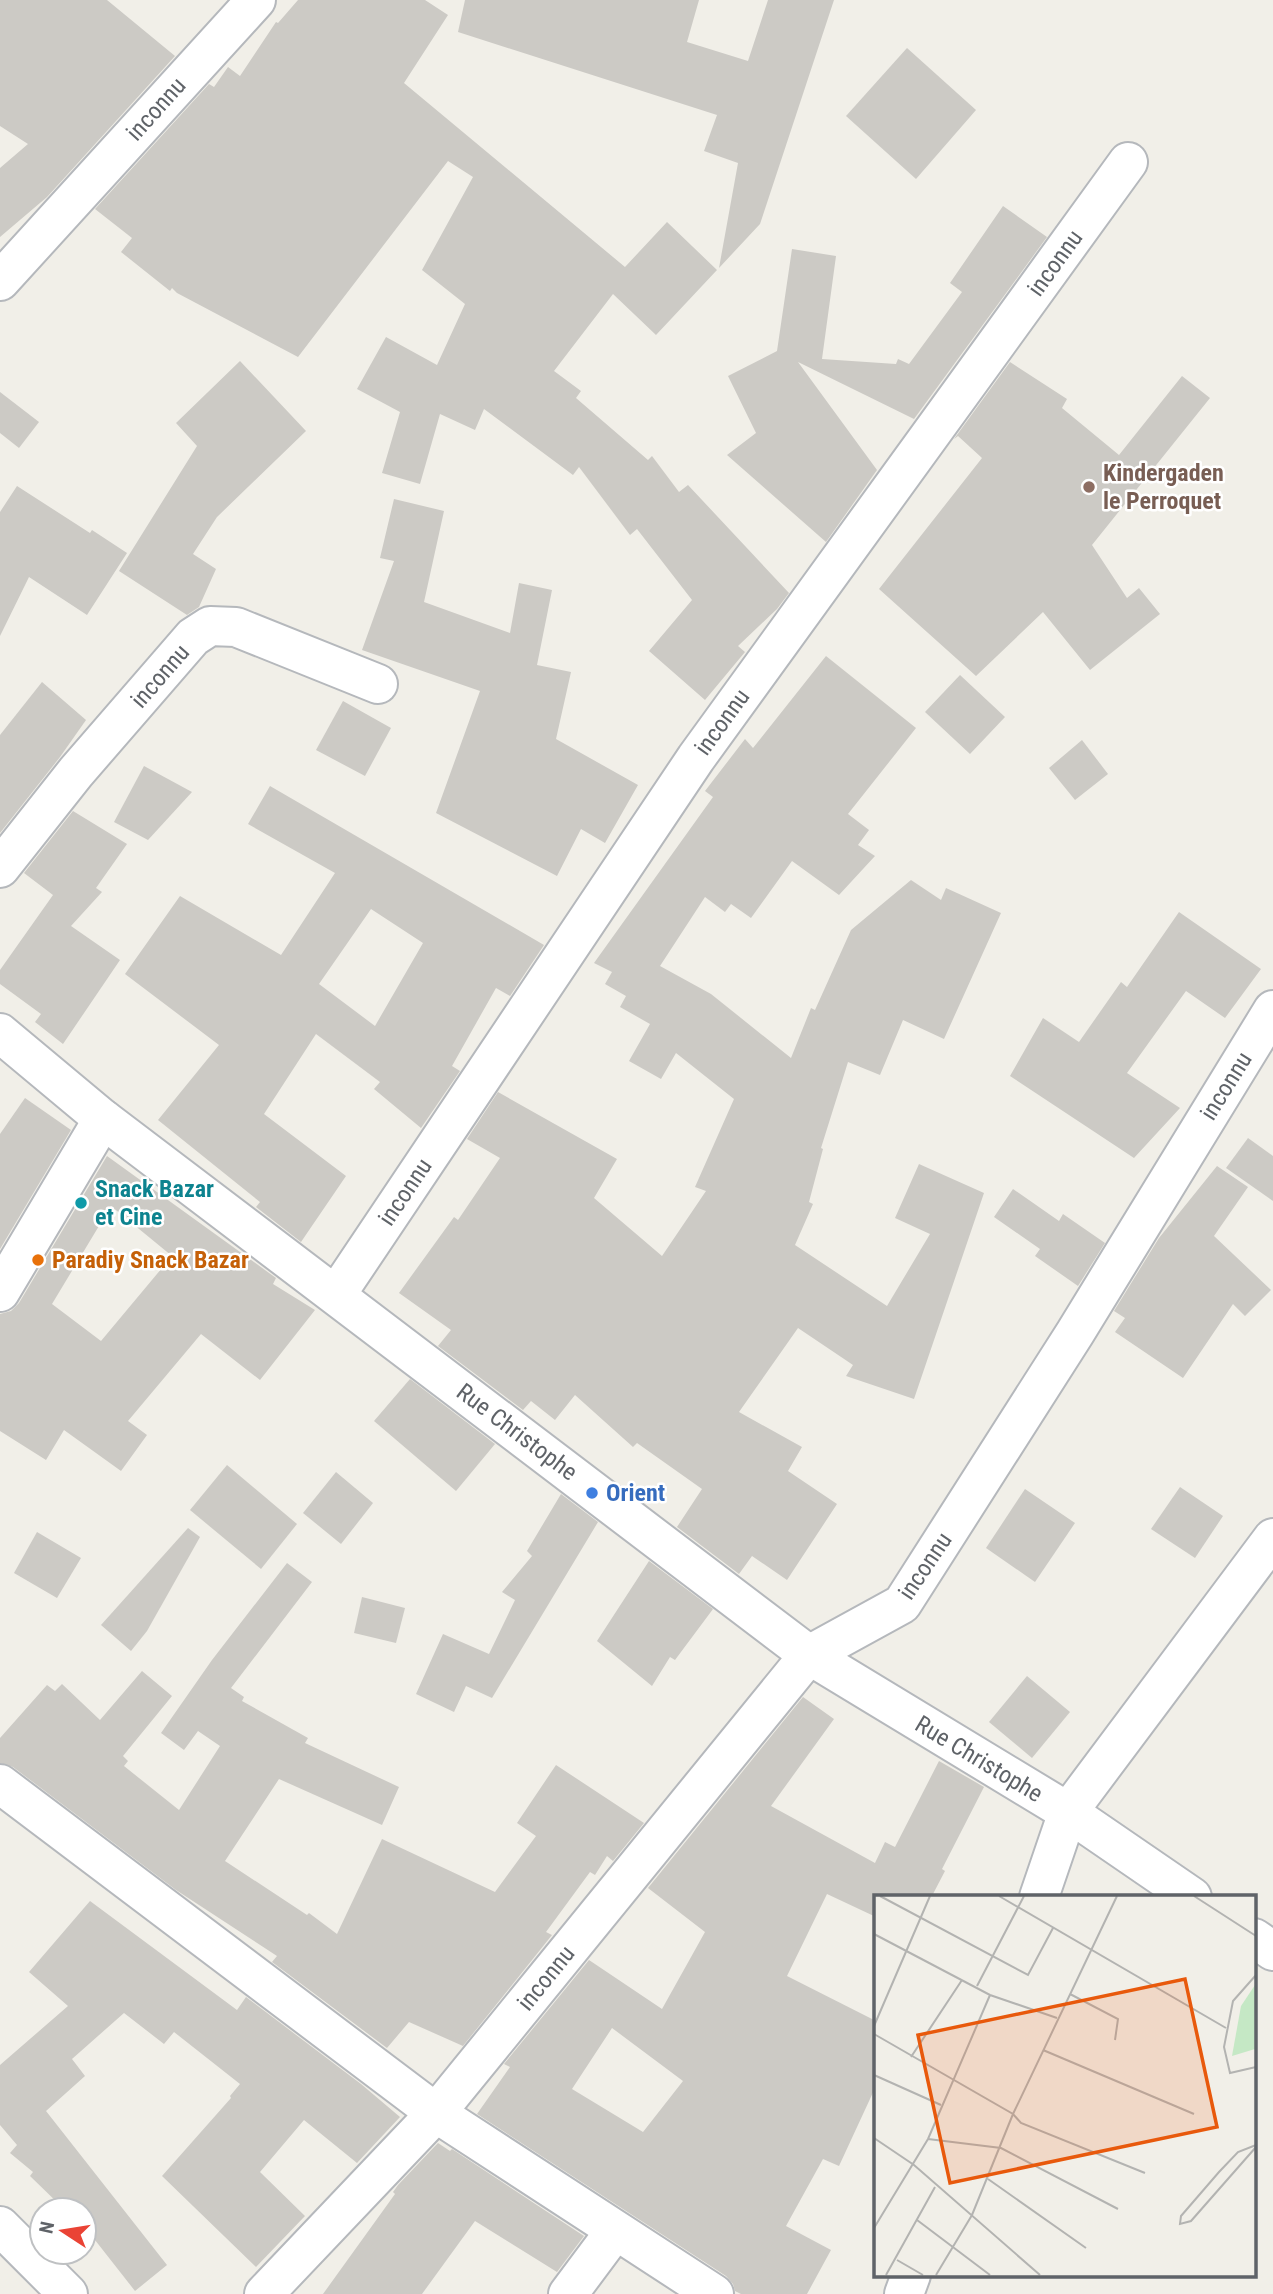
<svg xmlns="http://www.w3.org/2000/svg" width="1273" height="2294" viewBox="0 0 1273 2294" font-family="'Roboto Condensed',sans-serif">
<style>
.building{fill:#cccac5;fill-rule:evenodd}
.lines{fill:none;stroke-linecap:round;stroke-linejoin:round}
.minor-casing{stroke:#b5b8bc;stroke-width:42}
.minor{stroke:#fff;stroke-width:38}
.education-dot{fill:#8d6e63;stroke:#fff;stroke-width:2.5}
.culture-dot{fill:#0f9aa8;stroke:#fff;stroke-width:2.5}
.food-dot{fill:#e8710a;stroke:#fff;stroke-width:2.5}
.shop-dot{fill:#3f7fe0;stroke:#fff;stroke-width:2.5}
.labels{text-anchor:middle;stroke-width:5;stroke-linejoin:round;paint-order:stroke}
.street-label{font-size:24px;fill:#5f6368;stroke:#fff}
.education-label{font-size:24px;font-weight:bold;fill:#785e54;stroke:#fff;text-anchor:start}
.culture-label{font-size:24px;font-weight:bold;fill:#0d838f;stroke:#fff;text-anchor:start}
.food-label{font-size:24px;font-weight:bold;fill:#c56008;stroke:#fff;text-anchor:start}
.shop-label{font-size:24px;font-weight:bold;fill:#366cbe;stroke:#fff;text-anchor:start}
.inset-road{fill:none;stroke:#b3b3b1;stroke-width:2}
.view{fill:#e8590c;fill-opacity:0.15;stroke:#e8590c;stroke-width:3.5}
.inset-edge{fill:none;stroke:#5f6368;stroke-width:3.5}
</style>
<rect width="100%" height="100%" fill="#f1efe8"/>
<g class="building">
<path d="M0,0H107L175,56L47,197L0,237V168L28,144L0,126Z"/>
<path d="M298,0H425L448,15L404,83L625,267L667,222L717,270L656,335L613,294L554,371L581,391L576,398L648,460L652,456L679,492L688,485L789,593L777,609L738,646L745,652L705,700L649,651L692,600L637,529L630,535L579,467L573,475L484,409L475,430L440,414L420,484L382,473L400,412L357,389L386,337L437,365L465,304L422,270L473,177L448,161L298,357L177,293L172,288L170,291L121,252L132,238L95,209L209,84L214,87L228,67L240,76L276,22L278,23Z"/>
<path d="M465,0H699L687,42L748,61L768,0H834L760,224L719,268L738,163L704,151L717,115L458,32Z"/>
<path d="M907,48L976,110L916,179L846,116Z"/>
<path d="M1003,206L1047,237L914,419L798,362L877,470L826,542L727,455L756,433L728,376L777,351L792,249L836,256L822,359L896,364L898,359L909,364L962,292L950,283Z"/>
<path d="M240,361L306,431L217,517L193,554L216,569L199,607L187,615L119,571L197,446L176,423Z"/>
<path d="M1010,362L1067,399L1062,408L1119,455L1182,376L1210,398L1092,545L1127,598L1139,588L1160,614L1090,670L1043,612L976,676L879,589L982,458L958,436L954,439Z"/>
<path d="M0,392L39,422L19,448L0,433Z"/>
<path d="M17,486L90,533L92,530L127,553L87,615L29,577L0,636V512Z"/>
<path d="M394,499L444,511L424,602L510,633L519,583L552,590L537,665L571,672L556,739L638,785L605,843L581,829L557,876L436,813L480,691L362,650L394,561L380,558Z"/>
<path d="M826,656L916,728L848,814L869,830L858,845L875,856L839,895L792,861L751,918L731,904L725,912L705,897L660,966L711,994L791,1058L811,1008L815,1010L851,930L911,880L941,900L946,888L1001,913L944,1039L903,1020L880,1075L848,1062L821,1148L823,1149L809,1202L813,1204L795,1245L887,1306L930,1234L895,1218L919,1164L984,1193L914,1399L846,1376L853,1365L798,1328L739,1412L802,1447L788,1471L837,1504L787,1580L752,1556L739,1574L677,1527L702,1489L637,1443L633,1447L575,1395L555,1420L531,1401L523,1410L438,1346L451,1330L399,1293L454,1217L458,1220L500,1158L467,1139L498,1092L617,1159L594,1198L662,1256L706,1191L695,1187L734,1099L676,1053L661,1079L629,1061L650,1024L620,1007L626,996L605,984L612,972L594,963L713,797L705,791L745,739L753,748Z"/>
<path d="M960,675L1005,717L970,754L925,712Z"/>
<path d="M42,682L86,720L60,757L0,833V735Z"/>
<path d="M343,701L391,728L365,776L316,750Z"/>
<path d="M1082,740L1108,774L1075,800L1049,768Z"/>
<path d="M144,766L192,792L148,840L114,822Z"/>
<path d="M270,786L544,945L510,996L496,988L452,1066L460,1071L421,1128L374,1089L380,1082L316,1034L264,1114L346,1176L301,1242L256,1207L260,1202L158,1120L219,1045L125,974L180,896L281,955L335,873L248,824ZM371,909L423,943L375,1026L319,984Z"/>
<path d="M73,811L127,844L96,888L102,892L71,926L120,960L63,1044L35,1022L41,1014L0,984V970L53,895L24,873Z"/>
<path d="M1179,912L1261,969L1225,1018L1186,991L1127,1073L1180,1108L1134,1158L1010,1076L1043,1018L1079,1042L1121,982L1127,987Z"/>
<path d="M25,1098L71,1130L0,1249V1134Z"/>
<path d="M1248,1138L1273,1156V1201L1226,1168Z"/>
<path d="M107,1156L276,1278L273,1284L315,1310L260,1380L201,1334L128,1421L147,1435L121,1471L64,1430L46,1460L0,1431V1314L11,1311L19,1303ZM111,1206L172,1256L101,1341L52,1304Z"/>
<path d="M1217,1166L1248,1187L1214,1236L1271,1290L1245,1316L1233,1304L1183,1378L1115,1332L1125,1318L1114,1311L1159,1238Z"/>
<path d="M1013,1189L1059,1221L1063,1214L1105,1243L1078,1286L1035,1256L1040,1249L994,1217Z"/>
<path d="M410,1379L495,1444L456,1491L374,1421Z"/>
<path d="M227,1465L297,1524L261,1569L190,1510Z"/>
<path d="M336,1472L373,1503L341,1544L303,1513Z"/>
<path d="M1180,1487L1223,1516L1195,1558L1151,1529Z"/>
<path d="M1025,1489L1075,1523L1035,1582L986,1548Z"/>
<path d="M561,1494L598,1522L492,1698L466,1686L454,1712L416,1694L443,1634L489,1654L515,1600L502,1592L532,1556L527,1551Z"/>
<path d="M188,1528L200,1537L147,1631L131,1651L101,1625Z"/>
<path d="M37,1532L81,1558L57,1598L14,1573Z"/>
<path d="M649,1561L713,1609L675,1660L670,1657L652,1686L597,1641Z"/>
<path d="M287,1563L312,1582L231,1688L244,1697L242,1701L308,1738L305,1743L399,1787L382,1825L279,1779L225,1861L307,1915L309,1913L337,1934L382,1839L495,1892L536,1836L517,1823L556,1765L644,1823L613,1861L607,1856L595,1875L590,1872L546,1932L552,1935L463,2046L409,2022L387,2048L272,1962L277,1956L176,1890L13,1767L0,1763V1738L47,1685L55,1691L62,1684L100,1720L142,1671L172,1696L123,1756L128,1761L124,1766L179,1810L220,1746L198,1731L184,1750L161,1733L212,1660Z"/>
<path d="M362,1597L405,1608L396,1643L354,1633Z"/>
<path d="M1027,1676L1070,1712L1032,1758L989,1722Z"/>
<path d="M803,1697L834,1719L771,1806L875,1863L885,1842L895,1847L939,1761L984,1787L942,1869L945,1871L933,1894L938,1897H876V1917L827,1894L787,1976L876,2021V2086L839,2166L823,2159L786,2226L831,2250L807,2294H741L735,2291L733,2284L726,2276L477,2114L510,2067L504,2064L589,1960L662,2009L705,1932L648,1888ZM612,2028L683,2081L643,2132L572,2089Z"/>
<path d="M90,1901L237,2010L246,1997L361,2084L400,2117L357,2163L304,2120L260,2172L305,2216L256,2267L162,2176L231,2098L230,2096L240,2084L174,2032L164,2044L124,2013L72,2059L85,2076L46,2111L167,2265L135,2291L84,2226V2210H65L30,2176L33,2172L10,2153L17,2145L0,2125V2065L68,2006L29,1972Z"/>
<path d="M438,2143L450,2151L452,2149L584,2236L557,2272L475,2221L422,2294H323L395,2194L393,2192L398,2185Z"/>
</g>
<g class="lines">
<defs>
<g id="minor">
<path d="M0,281L256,0"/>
<path d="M0,868L76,772L193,637L210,626L236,627L378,684"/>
<path d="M0,1033L103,1119L809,1655L1068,1812L1192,1897"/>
<path d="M0,1292L103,1119"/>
<path d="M336,1295L696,758L1128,162"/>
<path d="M0,1784L436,2113L714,2294"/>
<path d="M1039,1897L1068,1812L1273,1538"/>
<path d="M1254,1938L1273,1951"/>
<path d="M0,2226L68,2294"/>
<path d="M264,2294L436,2113L809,1655L902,1604L1075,1333L1273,1010"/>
<path d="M568,2294L615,2231"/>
<path d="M904,2294L911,2275"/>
</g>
</defs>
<use href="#minor" class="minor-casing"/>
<use href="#minor" class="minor"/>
</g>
<circle class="education-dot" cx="1089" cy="487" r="7"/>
<circle class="culture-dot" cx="81" cy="1203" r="7"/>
<circle class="food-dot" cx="38" cy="1260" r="7"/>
<circle class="shop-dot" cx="592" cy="1493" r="7"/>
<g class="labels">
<g class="street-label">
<text transform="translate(156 109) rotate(-48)" y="8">inconnu</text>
<text transform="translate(1055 263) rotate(-54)" y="8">inconnu</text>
<text transform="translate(160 676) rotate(-49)" y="8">inconnu</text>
<text transform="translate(722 722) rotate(-54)" y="8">inconnu</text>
<text transform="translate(1226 1086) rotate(-58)" y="8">inconnu</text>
<text transform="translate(405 1192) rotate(-56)" y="8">inconnu</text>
<text transform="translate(517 1432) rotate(37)" y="8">Rue Christophe</text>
<text transform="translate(925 1566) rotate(-56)" y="8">inconnu</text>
<text transform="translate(979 1759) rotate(31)" y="8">Rue Christophe</text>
<text transform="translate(546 1978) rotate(-51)" y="8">inconnu</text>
</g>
<g class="education-label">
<text x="1103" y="481">Kindergaden<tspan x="1103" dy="28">le Perroquet</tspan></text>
</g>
<g class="culture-label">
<text x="95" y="1197">Snack Bazar<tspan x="95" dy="28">et Cine</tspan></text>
</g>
<g class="food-label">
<text x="52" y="1268">Paradiy Snack Bazar</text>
</g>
<g class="shop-label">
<text x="606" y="1501">Orient</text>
</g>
</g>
<g transform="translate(874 1895)">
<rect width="382" height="382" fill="#f1efe8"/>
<path d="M381,90V154L358,161L367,111Z" fill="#c5e8c5"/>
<path class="inset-road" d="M6,1L154,80L179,33M125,1L352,133M320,1L382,41M0,39L116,100L183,123M382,80L359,106L350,152L356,178L382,172M103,91L150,1M196,99L244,124L241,145M0,131L56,1M0,139L139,219L147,228L271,278M169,155L320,219M37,162L88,85M0,180L67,210M0,243L40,270L166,380M54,244L127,253L244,314M382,250L364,257L345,277L307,321L306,329L317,326L382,252M114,284L212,353M43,325L116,380M0,333L54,244L116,100M23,365L49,380M12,380L61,292M62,380L98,320L139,219L243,1"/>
<path class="view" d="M311,84L343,232L76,288L44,140Z"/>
<rect width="382" height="382" class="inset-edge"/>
</g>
<g transform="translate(63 2231) rotate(282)"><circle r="33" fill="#ffffff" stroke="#bfc1c3" stroke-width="2"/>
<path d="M0-5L12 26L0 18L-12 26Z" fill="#ea4335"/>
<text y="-10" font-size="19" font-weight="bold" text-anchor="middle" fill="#5f6368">N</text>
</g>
</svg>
